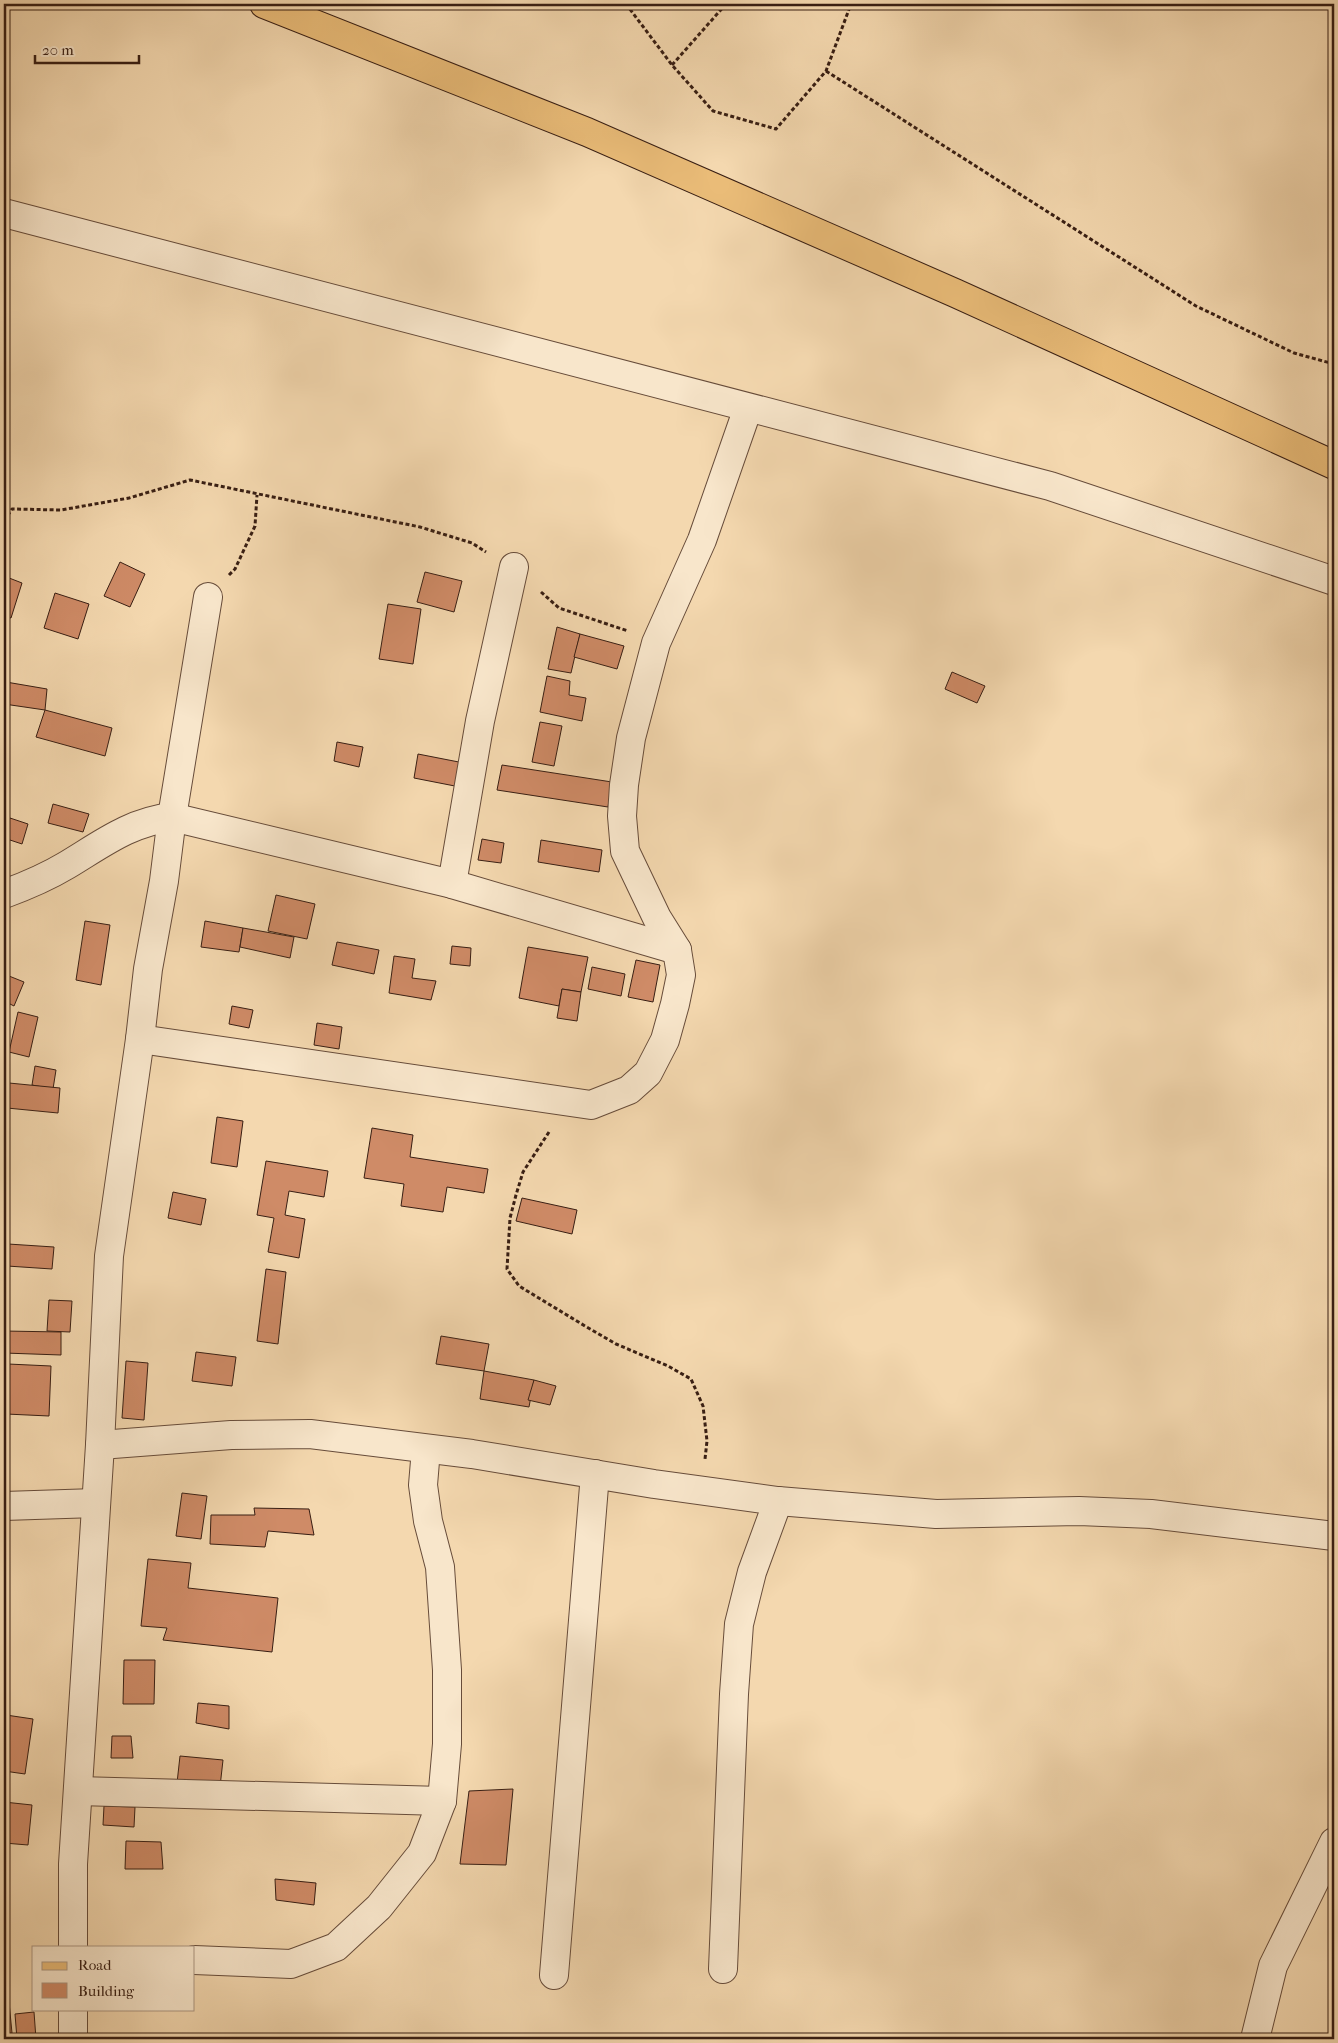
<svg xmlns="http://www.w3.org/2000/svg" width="1338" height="2043" viewBox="0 0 1338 2043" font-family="'IM FELL French Canon',serif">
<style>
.building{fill:#cf8b67;stroke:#381e13}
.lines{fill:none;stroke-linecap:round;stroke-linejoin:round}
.minor-casing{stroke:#674c3a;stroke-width:30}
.major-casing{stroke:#381e13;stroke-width:30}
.path{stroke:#381e13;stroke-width:3;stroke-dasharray:4 2.5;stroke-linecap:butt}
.minor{stroke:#f8e6cb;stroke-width:28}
.major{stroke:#eabc78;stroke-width:28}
</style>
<rect width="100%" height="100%" fill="#f4d8af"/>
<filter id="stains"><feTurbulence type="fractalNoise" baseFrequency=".004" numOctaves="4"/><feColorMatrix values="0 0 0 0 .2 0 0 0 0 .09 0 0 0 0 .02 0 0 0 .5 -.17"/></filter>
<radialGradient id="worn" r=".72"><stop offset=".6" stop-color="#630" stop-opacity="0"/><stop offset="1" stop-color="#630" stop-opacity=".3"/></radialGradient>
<g class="building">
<path d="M120,562L145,574L130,607L104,596Z"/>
<path d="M425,572L462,581L454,612L417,602Z"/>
<path d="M4,576L22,583L11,618L4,616Z"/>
<path d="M55,593L89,604L78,639L44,628Z"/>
<path d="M388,604L421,609L413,664L379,659Z"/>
<path d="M557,627L580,634L571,673L548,669Z"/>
<path d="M580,634L624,646L617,669L574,657Z"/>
<path d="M952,672L985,686L977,703L945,689Z"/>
<path d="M547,676L570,681L569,695L586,698L582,721L540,712Z"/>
<path d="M6,682L47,689L45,710L4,704Z"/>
<path d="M45,710L112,728L105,756L36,737Z"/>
<path d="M540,722L562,726L554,766L532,762Z"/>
<path d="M337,742L363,747L359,767L334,761Z"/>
<path d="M418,754L469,764L465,788L414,778Z"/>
<path d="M502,765L612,782L608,807L497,790Z"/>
<path d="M53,804L89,814L83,832L48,823Z"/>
<path d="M10,818L28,824L22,844L4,838Z"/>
<path d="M482,839L504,843L501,863L478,860Z"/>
<path d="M541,840L602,850L599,872L538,862Z"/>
<path d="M276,895L315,904L307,939L268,931Z"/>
<path d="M85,921L110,925L101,985L76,980Z"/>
<path d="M205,921L243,928L239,952L201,947Z"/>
<path d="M243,928L294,937L290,958L240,947Z"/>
<path d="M337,942L379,950L374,974L332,965Z"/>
<path d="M452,946L471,948L470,966L450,964Z"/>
<path d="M528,947L588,957L581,992L562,989L559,1006L519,998Z"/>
<path d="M394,956L415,959L412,978L436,981L431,1000L389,993Z"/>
<path d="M636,960L660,965L653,1002L628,997Z"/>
<path d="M592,967L625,974L621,996L588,989Z"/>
<path d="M4,974L24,982L14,1006L4,1001Z"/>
<path d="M562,989L581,992L577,1021L557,1018Z"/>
<path d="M232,1006L253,1010L249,1028L229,1024Z"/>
<path d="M18,1012L38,1017L29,1057L9,1052Z"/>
<path d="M317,1023L342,1027L339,1049L314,1045Z"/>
<path d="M35,1066L56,1070L53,1089L32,1085Z"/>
<path d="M9,1083L60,1088L58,1113L7,1108Z"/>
<path d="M217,1117L243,1121L237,1167L211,1163Z"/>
<path d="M372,1128L413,1135L410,1157L488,1169L484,1193L447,1187L443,1212L401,1206L404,1184L364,1178Z"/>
<path d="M266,1161L328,1171L324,1197L289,1191L285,1215L305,1219L299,1258L268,1252L274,1218L257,1215Z"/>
<path d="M173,1192L206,1199L201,1225L168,1218Z"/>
<path d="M522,1198L577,1210L572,1234L516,1221Z"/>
<path d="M8,1244L54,1247L52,1269L7,1266Z"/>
<path d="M266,1269L286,1272L278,1344L257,1341Z"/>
<path d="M49,1300L72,1301L70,1332L47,1331Z"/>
<path d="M4,1331L61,1332V1355L4,1353Z"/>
<path d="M441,1336L489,1344L484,1371L436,1364Z"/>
<path d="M196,1352L236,1357L232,1386L192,1381Z"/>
<path d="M126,1361L148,1363L144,1420L122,1418Z"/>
<path d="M8,1364L51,1366L49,1416L6,1414Z"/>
<path d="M484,1371L534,1380L529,1407L480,1399Z"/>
<path d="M534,1380L556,1386L550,1405L528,1400Z"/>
<path d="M182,1493L207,1496L201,1539L176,1536Z"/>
<path d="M254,1508L309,1509L314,1535L268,1531L265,1547L210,1544L211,1515H255Z"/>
<path d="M148,1559L191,1563L188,1588L278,1598L272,1652L163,1640L167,1628L141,1626Z"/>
<path d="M124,1660H155L154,1704H123Z"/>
<path d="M198,1703L229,1706V1729L196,1723Z"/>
<path d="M6,1715L33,1719L25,1774L4,1771V1732Z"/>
<path d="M112,1736H131L133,1758H111Z"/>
<path d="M180,1756L223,1760L220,1787L177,1783Z"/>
<path d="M513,1789L506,1865L460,1864L469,1791Z"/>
<path d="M4,1802L32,1805L28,1845L4,1843Z"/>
<path d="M104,1806L135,1807L134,1827L103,1825Z"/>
<path d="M126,1841L161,1842L163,1869H125Z"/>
<path d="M275,1879L316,1883L314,1905L276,1900Z"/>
<path d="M4,1910H8L7,1948H4Z"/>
<path d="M4,1992H8L12,2033L4,2034Z"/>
<path d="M34,2012L36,2039H17L15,2014Z"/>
</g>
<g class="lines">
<defs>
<g id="minor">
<path d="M4,213L1050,486L1334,581"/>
<path d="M452,884L480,721L514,567"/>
<path d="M4,894C26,886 47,877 67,865C102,844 130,822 172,817L452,884L677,950"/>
<path d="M140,1039L591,1105L629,1090L648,1073L665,1040L675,1004L681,975L677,950L657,918L625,851L622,816L624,785L631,738L656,643L702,540L748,408"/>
<path d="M100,1445L231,1435L310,1434L472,1454L654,1484L778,1501L936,1514L1079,1511L1151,1514L1334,1536"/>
<path d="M4,1506L96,1503"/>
<path d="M78,1791L442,1801"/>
<path d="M73,1947V1864L100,1445L109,1256L140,1039L148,969L164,881L172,817L208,597"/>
<path d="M194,1960L291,1964L336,1947L379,1907L422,1853L442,1801L447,1744V1670L440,1567L428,1521L423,1485L426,1449"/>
<path d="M723,1969L734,1694L739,1624L752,1572L778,1501"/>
<path d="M554,1975L595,1474"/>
<path d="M73,2039V2009"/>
<path d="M1255,2039L1273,1966L1334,1842"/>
</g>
<path id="major" d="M264,4L587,132L955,293L1334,465"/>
</defs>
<use href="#minor" class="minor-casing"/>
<use href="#major" class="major-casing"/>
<g class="path">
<path d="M626,4L672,65L713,111L776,129L826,71L851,4"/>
<path d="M672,65L726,4"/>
<path d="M826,71L1196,306L1294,353L1334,364"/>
<path d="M4,521L12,509L61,510L129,498L190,480L420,527L472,543L486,552"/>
<path d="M229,575L235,569L255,526L257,495"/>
<path d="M541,592L559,608L628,631"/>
<path d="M549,1132L523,1172L516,1195L510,1218L507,1269L519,1286L585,1326L616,1344L668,1366L691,1379L703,1406L707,1441L705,1459"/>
</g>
<use href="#minor" class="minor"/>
<use href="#major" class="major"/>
</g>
<rect width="1338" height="2043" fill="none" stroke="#f4d8af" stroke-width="20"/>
<rect x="5" y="5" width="1328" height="2033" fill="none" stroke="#381e13" stroke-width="2.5"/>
<rect x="10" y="10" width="1318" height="2023" fill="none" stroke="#381e13"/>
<rect x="32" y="1946" width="162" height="65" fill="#f8e6cb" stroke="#ab9681"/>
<rect x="42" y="1962" width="25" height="8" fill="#eabc78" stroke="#ab9681"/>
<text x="78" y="1970" font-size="15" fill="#381e13">Road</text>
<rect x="42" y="1983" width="25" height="15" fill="#cf8b67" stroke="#ab9681"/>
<text x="78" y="1996" font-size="15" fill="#381e13">Building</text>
<path d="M35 55v8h104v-8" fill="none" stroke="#381e13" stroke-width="2.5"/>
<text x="42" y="55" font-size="15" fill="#381e13" stroke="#f8e6cb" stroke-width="4" paint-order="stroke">20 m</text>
<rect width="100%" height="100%" filter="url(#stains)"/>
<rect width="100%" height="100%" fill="url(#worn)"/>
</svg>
